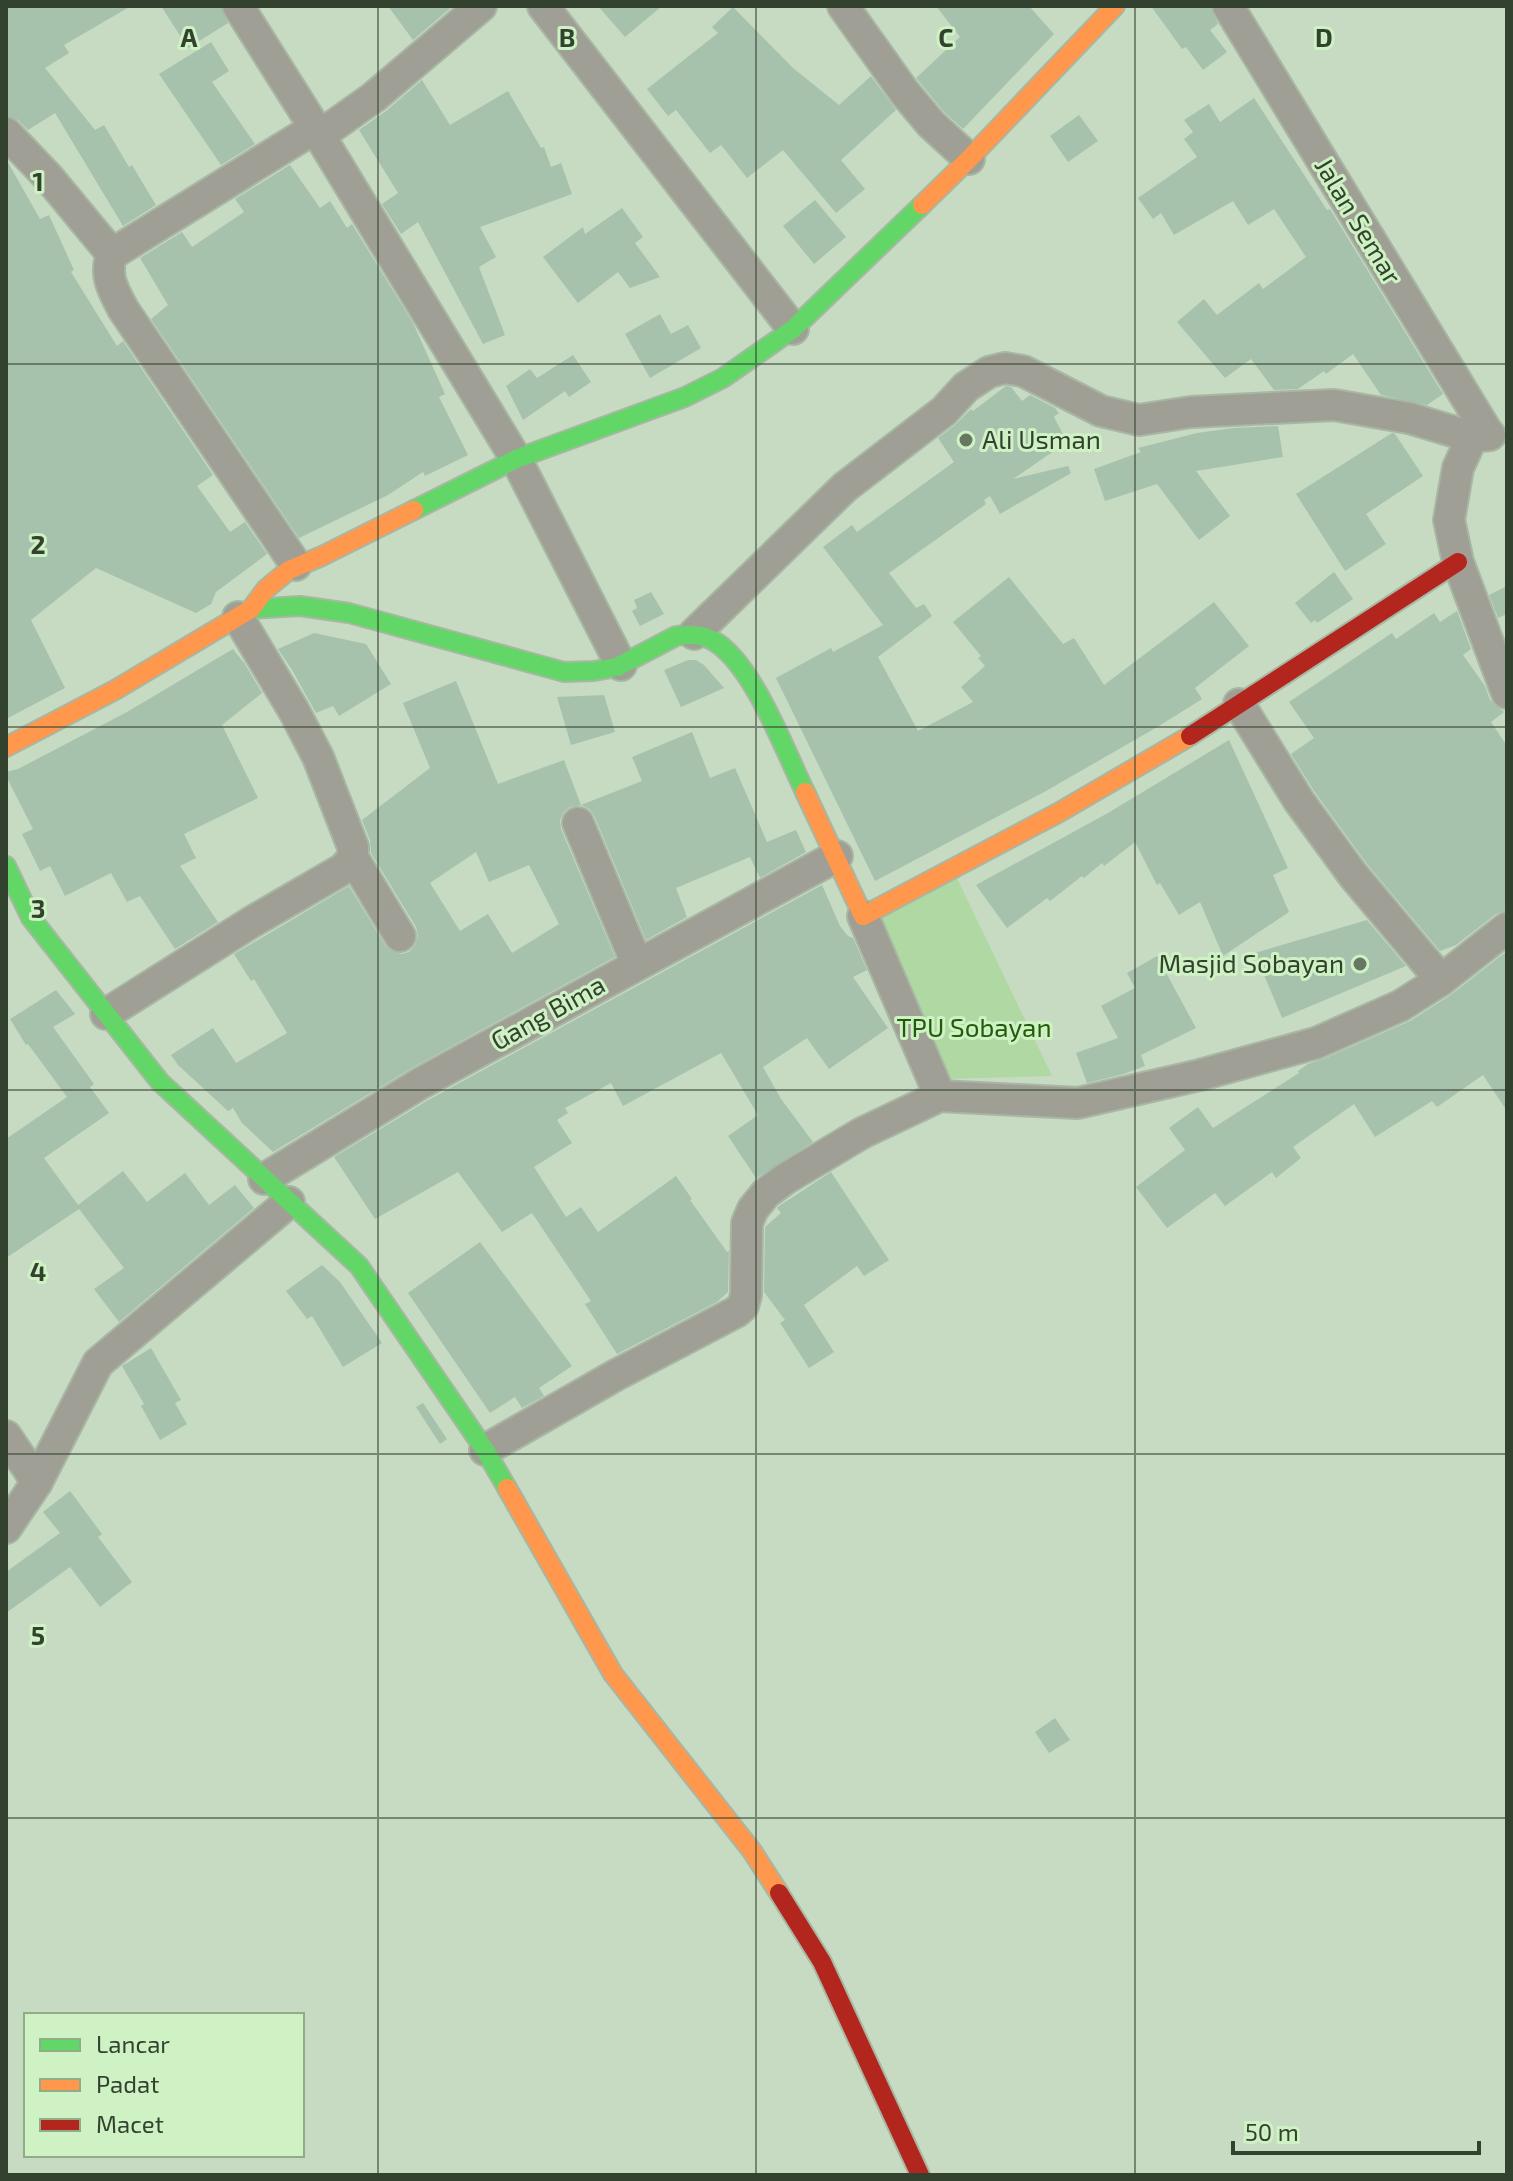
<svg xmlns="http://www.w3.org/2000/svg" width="1513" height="2181" viewBox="0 0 1513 2181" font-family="'Exo 2',sans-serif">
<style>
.green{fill:#afd8a3}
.building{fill:#a6c2ad;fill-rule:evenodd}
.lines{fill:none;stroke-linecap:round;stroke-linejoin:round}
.street-casing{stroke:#a7b7a3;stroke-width:34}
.fast-casing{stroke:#a7b7a3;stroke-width:22}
.slow-casing{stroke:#a7b7a3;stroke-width:22}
.jam-casing{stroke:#a7b7a3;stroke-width:22}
.street{stroke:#a09f96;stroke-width:30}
.fast{stroke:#63d668;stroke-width:18}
.slow{stroke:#ff974d;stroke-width:18}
.jam{stroke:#b3261e;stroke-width:18}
.grid{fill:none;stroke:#33422f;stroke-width:2;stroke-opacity:0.55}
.poi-dot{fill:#677762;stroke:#cef2c4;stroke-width:3}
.labels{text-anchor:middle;stroke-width:6;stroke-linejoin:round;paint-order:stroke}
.street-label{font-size:26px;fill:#33422f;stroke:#cef2c4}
.poi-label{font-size:26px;fill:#33422f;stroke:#cef2c4;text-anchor:start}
.park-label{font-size:26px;fill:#235b0b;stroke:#cef2c4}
.grid-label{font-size:26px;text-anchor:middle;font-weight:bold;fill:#33422f;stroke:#cef2c4;stroke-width:6;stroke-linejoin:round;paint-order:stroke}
</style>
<rect width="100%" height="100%" fill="#c7dac2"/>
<path class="green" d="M952,868L1052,1076L942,1079L873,919Z"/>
<g class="building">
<path d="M6,6H131L64,45L69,53L45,68L95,130L104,125L129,167L132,165L156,205L123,226L55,113L28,130L18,120L7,116Z"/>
<path d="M161,6H220L228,23L188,48Z"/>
<path d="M388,6H453L413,40Z"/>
<path d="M598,6H662L625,37Z"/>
<path d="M936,6H1029L1054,34L963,129L944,112L916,78L960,37Z"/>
<path d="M1151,6H1210L1218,24L1210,30L1227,52L1203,70L1186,47L1182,49Z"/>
<path d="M733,7L793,68L839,105L871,76L896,110L841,160L865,189L836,213L783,150L747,178L721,145L710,153L676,110L668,116L647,89L718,33L712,27Z"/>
<path d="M211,42L229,71L212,82L255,144L221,165L159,74Z"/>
<path d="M422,80L450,125L508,91L541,148L544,147L551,167L561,163L572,194L480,227L496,257L479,267L505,335L483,344L418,222L401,234L382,204L398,193L359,130L386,111Z"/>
<path d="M1254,98L1327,210L1330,209L1443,394L1427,405L1381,395L1353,354L1326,374L1324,371L1298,389L1274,390L1251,359L1225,378L1177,322L1204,299L1217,315L1259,283L1263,289L1306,257L1274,209L1248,225L1233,201L1174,235L1161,213L1153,219L1138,198L1197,157L1184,139L1193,132L1184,120L1209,104L1220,122Z"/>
<path d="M1079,115L1098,141L1068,162L1050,136Z"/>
<path d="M6,159L40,219L49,215L74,270L71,272L117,346L123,341L213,475L197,486L230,532L245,522L267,554L216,592L211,604L196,613L96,568L31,620L65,688L6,719Z"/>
<path d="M290,165L320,208L330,201L347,228L352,224L413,323L445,394L439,397L468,455L425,476L423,472L388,495L299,538L151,319L168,305L140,258L182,232L192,247L244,212L235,199Z"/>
<path d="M815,200L846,237L814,264L783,226Z"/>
<path d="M622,208L643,237L635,243L660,277L630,288L618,272L578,303L543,257L583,227L585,234Z"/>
<path d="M660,314L671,334L688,325L701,348L650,378L625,334Z"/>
<path d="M573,355L591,382L569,397L565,391L523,420L506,386L530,369L537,378Z"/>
<path d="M1006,386L1011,387L1022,401L1030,395L1055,408L1059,413L1054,417L1067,442L1013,479L1068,466L1071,473L1000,514L990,496L984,500L986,504L889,573L916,608L924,604L932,616L878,657L918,731L973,702L961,687L985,666L978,658L981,656L953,622L1009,577L1063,644L1074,638L1104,685L1214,602L1249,646L1195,688L1202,699L1159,726L1046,791L875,881L776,678L831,648L833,652L883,625L823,547L852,525L857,532L954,462L938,438L955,425L971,409L973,411Z"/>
<path d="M1278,426L1283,457L1196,471L1230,516L1199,540L1157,484L1105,501L1094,469L1141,452L1138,448L1197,433L1233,428Z"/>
<path d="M1392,433L1395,434L1423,476L1366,514L1386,544L1345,571L1296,494Z"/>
<path d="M1334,572L1353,599L1317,623L1315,620L1311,623L1295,603Z"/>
<path d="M1507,586V614L1498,618L1489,595Z"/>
<path d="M651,592L664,614L640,626L632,611L637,608L634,600Z"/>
<path d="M1457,611L1471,649L1463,655L1485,686L1490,700L1504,712L1491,722L1507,746V910L1496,914L1456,945L1440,951L1367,864L1314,791L1291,754L1314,738L1289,702L1392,633L1396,639L1434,613L1440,622Z"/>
<path d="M314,633L366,644L391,684L339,716L333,706L316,713L292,670L278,649Z"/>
<path d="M233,649L245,664L262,693L222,725L258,798L184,834L196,858L180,866L218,922L175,949L140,896L127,902L111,873L65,896L50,866L40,871L22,834L33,829L6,776V772L18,769L127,712Z"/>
<path d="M688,660H696L704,665L724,688L681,707L664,670Z"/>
<path d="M456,681L498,784L564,760L581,805L642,781L632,757L692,732L710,778L735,768L767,842L796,830L806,852L760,878L750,857L676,888L687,917L646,940L594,815L589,809L581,805L570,807L564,812L560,820L561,829L615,957L412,1068L273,1152L242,1123L233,1108L228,1111L178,1065L171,1055L213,1028L236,1063L287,1033L254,979L251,981L234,954L349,886L385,945L391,951L401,954L409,952L415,945L418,936L416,927L371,853L370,840L362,820L430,768L403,703ZM476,852L489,882L529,865L559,924L512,953L488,914L460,931L430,883Z"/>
<path d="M604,695L615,732L571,745L557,697Z"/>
<path d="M1229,740L1288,868L1273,875L1289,912L1223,956L1200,902L1179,915L1160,883L1157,885L1135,842L1104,866L1102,863L1084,878L1082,876L1050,901L1047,898L1007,928L976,885L1108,813Z"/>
<path d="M822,885L840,926L848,936L853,938L867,970L853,977L888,1028L829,1069L807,1038L763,1067L781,1099L813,1142L756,1178L728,1136L758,1115L721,1053L623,1106L611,1083L565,1108L568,1113L557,1120L572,1143L534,1167L566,1217L581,1207L598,1232L676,1176L692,1199L690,1200L727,1252L729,1251L728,1292L717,1302L617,1354L585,1304L591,1301L532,1213L502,1232L458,1172L375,1219L334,1157L430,1099Z"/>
<path d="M1367,920L1406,966L1282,1018L1255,953Z"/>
<path d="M1507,951V1111L1483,1075L1437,1107L1432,1101L1375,1137L1354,1104L1293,1147L1301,1158L1276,1178L1272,1172L1225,1206L1215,1193L1167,1228L1136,1187L1185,1150L1169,1128L1198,1107L1213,1128L1299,1073L1298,1071L1308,1064L1323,1059L1410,1021L1452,994Z"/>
<path d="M1157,956L1196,1028L1141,1055L1145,1066L1124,1074L1087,1083L1076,1053L1118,1038L1101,1006L1135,988L1127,973Z"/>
<path d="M56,990L75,1014L53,1027L94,1084L90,1087L109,1113L44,1158L78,1205L123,1171L147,1202L185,1173L209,1205L235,1185L254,1208L119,1322L94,1289L124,1268L79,1209L6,1258V1139L67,1097L28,1044L26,1045L10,1019Z"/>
<path d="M831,1172L889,1260L864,1276L857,1266L804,1305L834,1352L809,1368L780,1323L785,1320L764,1292L765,1227L781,1213L777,1208L779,1206Z"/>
<path d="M480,1242L572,1366L539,1388L544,1396L522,1408L515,1397L490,1413L408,1293Z"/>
<path d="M322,1265L340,1282L382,1343L343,1367L312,1316L307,1319L286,1291Z"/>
<path d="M151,1348L181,1400L175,1403L187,1424L160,1440L141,1406L144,1404L122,1366Z"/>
<path d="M423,1403L447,1439L440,1444L416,1407Z"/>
<path d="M70,1491L102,1534L98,1537L132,1582L100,1607L70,1567L6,1613V1572L60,1533L43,1512Z"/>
<path d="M1055,1718L1070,1740L1049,1753L1035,1732Z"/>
</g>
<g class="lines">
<defs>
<g id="street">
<path d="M238,6L315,128L516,459L621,665"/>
<path d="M543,6L793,329"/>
<path d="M843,6L905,93L931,124L969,159"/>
<path d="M1228,6L1489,435"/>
<path d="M6,133L49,178L112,254"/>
<path d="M319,136L374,97L481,6"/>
<path d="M1490,435L1472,437L1458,468L1449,520L1458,562L1507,693"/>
<path d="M296,565L123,309C113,290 104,275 112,254L315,128"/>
<path d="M694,634L845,487L944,411L966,387L989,372L1005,368L1023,371L1101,411L1139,420L1191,412L1334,405L1409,418L1472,437"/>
<path d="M1239,704L1299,801L1353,875L1441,980"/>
<path d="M578,823L637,964"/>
<path d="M353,858L400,936"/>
<path d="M863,916L940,1096"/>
<path d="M106,1014L250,923L343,869L353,858V847L318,757L294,711L238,617"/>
<path d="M264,1179L421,1083L837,856"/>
<path d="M6,1436L37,1482"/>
<path d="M485,1450L616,1375L736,1312L743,1306L746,1295L747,1223L753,1209L766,1193L785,1179L862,1133L940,1096L1078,1103L1200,1075L1316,1043L1400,1006L1441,980L1507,928"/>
<path d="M6,1528L37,1482L98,1363L289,1202"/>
</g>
<g id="fast">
<path d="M414,510L516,459L685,397L723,378L793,329L922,205"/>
<path d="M251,609L300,606L349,613L564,672L594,671L617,667L676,636C689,634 701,634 712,640C752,661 785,751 805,792"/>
<path d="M6,866L31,918L160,1082L359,1266L485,1450L507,1488"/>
</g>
<g id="slow">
<path d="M922,205L969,159L1115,6"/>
<path d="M6,747L115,690L251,609L266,589L289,570L322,556L414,510"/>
<path d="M805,792L863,916L1058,813L1190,736"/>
<path d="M507,1488L613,1674L752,1851L779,1893"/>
</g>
<g id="jam">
<path d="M1190,736L1458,562"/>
<path d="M779,1893L822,1962L920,2175"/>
</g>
</defs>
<use href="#street" class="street-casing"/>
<use href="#fast" class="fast-casing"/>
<use href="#slow" class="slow-casing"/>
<use href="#jam" class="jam-casing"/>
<use href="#street" class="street"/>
<use href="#fast" class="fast"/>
<use href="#slow" class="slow"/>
<use href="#jam" class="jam"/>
</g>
<path class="grid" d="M378,6V2175M756,6V2175M1135,6V2175M6,364H1507M6,727H1507M6,1090H1507M6,1454H1507M6,1818H1507"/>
<g class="poi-dot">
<circle cx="966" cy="440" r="8"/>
<circle cx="1360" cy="964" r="8"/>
</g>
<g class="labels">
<g class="street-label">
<text transform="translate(1358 221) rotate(59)" y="9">Jalan Semar</text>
<text transform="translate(548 1013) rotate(-29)" y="9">Gang Bima</text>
</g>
<g class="poi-label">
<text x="982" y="449">Ali Usman</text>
<text x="1344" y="973" text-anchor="end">Masjid Sobayan</text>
</g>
<g class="park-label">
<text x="974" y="1037">TPU Sobayan</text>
</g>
</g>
<g class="grid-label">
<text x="189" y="47">A</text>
<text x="567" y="47">B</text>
<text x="946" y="47">C</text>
<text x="1324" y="47">D</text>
<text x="38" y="191">1</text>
<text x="38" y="554">2</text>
<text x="38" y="918">3</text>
<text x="38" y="1281">4</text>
<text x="38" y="1645">5</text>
</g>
<rect width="1513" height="2181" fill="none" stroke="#33422f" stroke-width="16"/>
<rect x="24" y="2013" width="280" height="144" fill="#cef2c4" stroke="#90ac88" stroke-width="2"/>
<rect x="40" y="2039" width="40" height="12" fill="#63d668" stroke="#90ac88" stroke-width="2"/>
<text x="96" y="2053" font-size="24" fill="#33422f">Lancar</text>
<rect x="40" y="2079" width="40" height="12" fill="#ff974d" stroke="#90ac88" stroke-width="2"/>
<text x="96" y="2093" font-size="24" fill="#33422f">Padat</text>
<rect x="40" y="2119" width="40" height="12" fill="#b3261e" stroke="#90ac88" stroke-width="2"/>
<text x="96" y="2133" font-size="24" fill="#33422f">Macet</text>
<path d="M1233 2141v12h246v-12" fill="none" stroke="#33422f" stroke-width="4"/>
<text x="1245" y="2141" font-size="24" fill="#33422f" stroke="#cef2c4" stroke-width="6" paint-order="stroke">50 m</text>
</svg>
